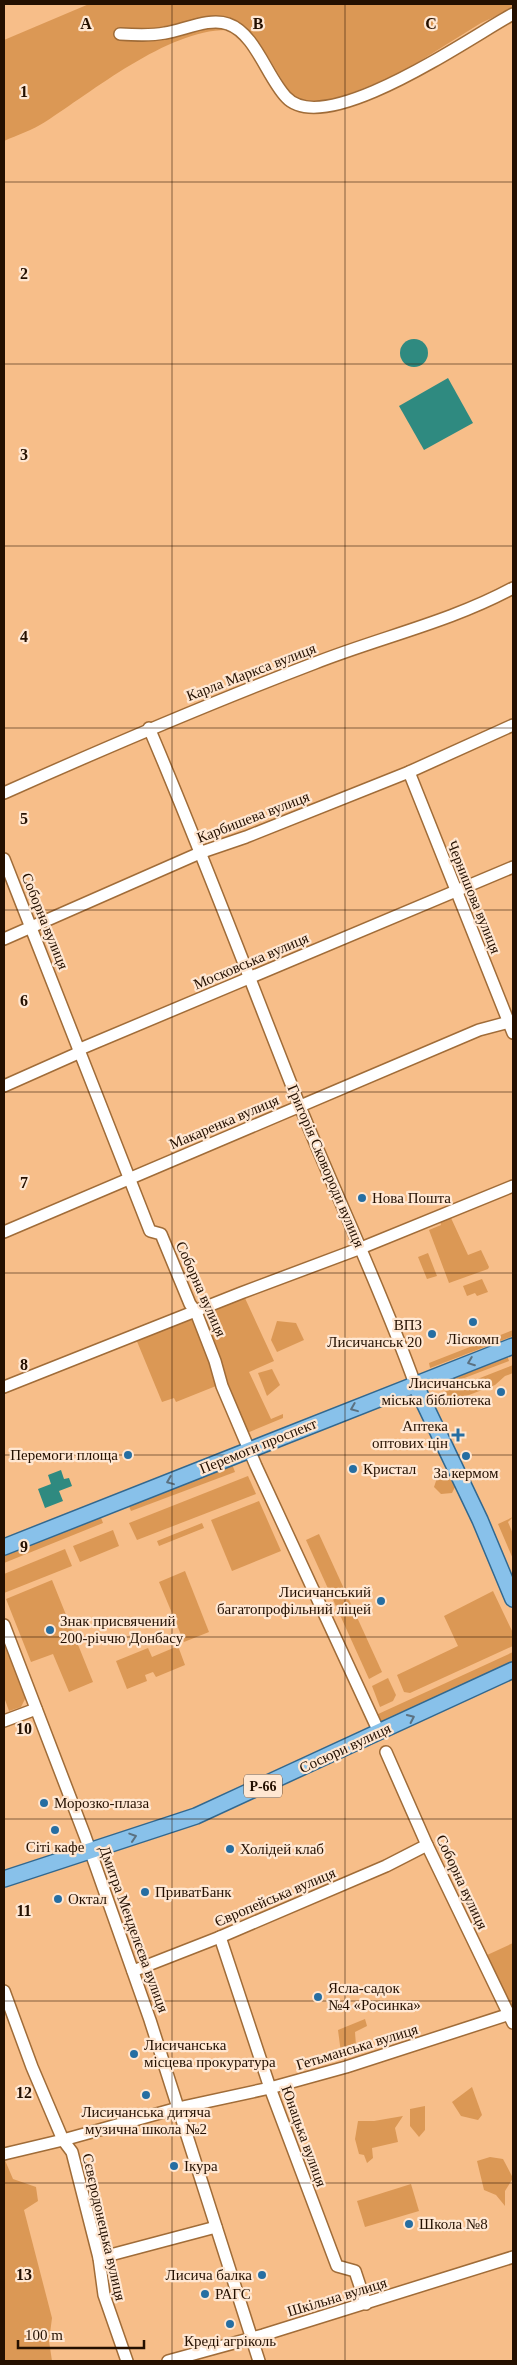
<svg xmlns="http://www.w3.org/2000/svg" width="517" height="2365" viewBox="0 0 517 2365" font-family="Georgia,serif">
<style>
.green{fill:#db9855}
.water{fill:#2f8a80}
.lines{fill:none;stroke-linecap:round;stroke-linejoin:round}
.minor-casing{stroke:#a06c38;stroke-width:14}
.major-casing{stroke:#32688f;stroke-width:18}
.minor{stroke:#fff;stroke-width:11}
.major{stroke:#88c1ea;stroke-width:15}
.oneway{stroke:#5b7181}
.grid{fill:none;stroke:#241000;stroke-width:1;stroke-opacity:0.55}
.poi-dot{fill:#266ea2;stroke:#ffe7d2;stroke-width:2}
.labels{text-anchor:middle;stroke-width:4.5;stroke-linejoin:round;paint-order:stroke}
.shield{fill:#ffe7d2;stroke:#66503f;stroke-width:1}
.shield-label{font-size:14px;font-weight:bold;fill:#241000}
.street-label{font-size:15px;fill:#241000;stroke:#ffe7d2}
.poi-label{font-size:15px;fill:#241000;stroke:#ffe7d2;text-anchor:start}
.grid-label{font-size:16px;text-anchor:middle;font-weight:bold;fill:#241000;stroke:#ffe7d2;stroke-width:4.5;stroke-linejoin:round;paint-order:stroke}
</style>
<rect width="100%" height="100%" fill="#f7be89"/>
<g class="green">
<path d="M89,4H513V8L481,23L399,74L346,95L324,101L294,100C279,77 260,36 237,23L230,30C171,27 93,91 45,122C33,130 17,135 4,141V40Z"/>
<path d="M451,1218L468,1255L481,1250L489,1267L488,1269L449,1283L429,1230L441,1225L440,1221Z"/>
<path d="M428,1253L437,1276L427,1279L418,1257Z"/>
<path d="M482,1279L488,1292L477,1296L475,1293L467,1296L463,1286Z"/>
<path d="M244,1296L274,1361L249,1372L271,1419L283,1414V1418L247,1433L225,1384L201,1317L204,1311Z"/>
<path d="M192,1317L213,1362L216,1386L176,1402L174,1398L162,1402L136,1339Z"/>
<path d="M277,1321L296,1323L304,1340L277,1352L271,1340Z"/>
<path d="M513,1330V1336L430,1368L429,1363Z"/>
<path d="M507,1355L509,1361L438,1388L435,1383Z"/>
<path d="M513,1365V1373L505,1376L495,1385L443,1405L439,1394Z"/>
<path d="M272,1369L280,1385L267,1396L258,1373Z"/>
<path d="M232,1464L235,1472L131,1511L128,1504Z"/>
<path d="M443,1470L448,1471L456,1485L452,1493L441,1494L434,1487L439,1472Z"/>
<path d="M248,1476L256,1494L137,1540L129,1523Z"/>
<path d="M259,1501L281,1551L232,1571L211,1520Z"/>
<path d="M100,1515L103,1523L4,1563V1553Z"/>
<path d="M513,1517L508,1522L513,1534V1559L498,1524Z"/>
<path d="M202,1523L204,1528L159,1546L157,1541Z"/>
<path d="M113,1530L119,1546L80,1562L73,1546Z"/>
<path d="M319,1534L382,1672L369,1679L306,1540Z"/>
<path d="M65,1549L72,1566L4,1593V1574Z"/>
<path d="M185,1571L209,1632L184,1642L159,1582Z"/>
<path d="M52,1580L93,1682L69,1692L53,1654L31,1662L6,1599Z"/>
<path d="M493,1591L513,1633V1646L410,1693L404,1692L397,1675L458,1646L444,1616Z"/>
<path d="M4,1640L26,1697L21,1707L9,1711L4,1697Z"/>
<path d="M178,1646L185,1665L156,1677L153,1672L145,1675L147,1681L127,1689L116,1661L148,1648L152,1657Z"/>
<path d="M513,1652V1662L385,1722H381L376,1715Z"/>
<path d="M388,1678L396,1695L393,1701L380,1707L372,1686Z"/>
<path d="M513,1943V2011L485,1956Z"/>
<path d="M365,2019L367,2026L355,2032L356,2046L341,2053L338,2030Z"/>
<path d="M472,2087L482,2115L478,2120L461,2116L452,2102Z"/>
<path d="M425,2106V2130L419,2137L410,2126V2109Z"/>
<path d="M403,2116L395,2128L398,2142L372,2148L373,2158L367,2163L364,2155L359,2154L355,2139L358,2121H374Z"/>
<path d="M490,2157L503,2159L513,2178L505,2191V2206L496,2195L484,2190L477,2161Z"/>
<path d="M4,2158L13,2179L36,2187L38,2201L24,2210L52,2318L49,2341L52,2361H4Z"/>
<path d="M411,2184L419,2211L365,2227L357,2201Z"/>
</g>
<g class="water">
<circle cx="414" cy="353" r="14"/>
<path d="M448,378L473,423L424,450L399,406Z"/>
<path d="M61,1470L64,1479L69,1478L72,1486L59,1491L63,1501L45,1508L38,1489L51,1484L48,1475Z"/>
</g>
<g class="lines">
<defs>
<g id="minor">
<path d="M120,34C135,35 150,36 165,33C184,30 210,17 228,24C255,33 267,77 286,97C325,140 472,36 513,14"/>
<path d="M149,728C202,852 249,978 299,1104C337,1198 381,1289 415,1384"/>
<path d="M409,772L513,1033"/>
<path d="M4,793C107,747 210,703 315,663C381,637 450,622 513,588"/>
<path d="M4,859L150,1231L161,1234L190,1304L196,1312L215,1361L222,1386L256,1466L379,1732"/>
<path d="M4,939L202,852L246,837L409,772L513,725"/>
<path d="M4,1086L76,1054L80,1049L513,867"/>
<path d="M4,1232L479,1030L513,1021"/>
<path d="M4,1387L241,1293L361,1248L513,1186"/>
<path d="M4,1625L85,1836L150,2020L259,2361"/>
<path d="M4,1721L36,1709"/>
<path d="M386,1752L427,1845L513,2023"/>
<path d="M220,1937L270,2088L337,2266L355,2271L366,2304"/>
<path d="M133,1971L220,1937L386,1866L427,1845"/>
<path d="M4,1991L32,2067L63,2140L72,2152L99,2258L104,2295L127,2361"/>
<path d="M4,2154L63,2140L178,2108L270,2088L346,2067L513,2013"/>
<path d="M99,2258L216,2227"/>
<path d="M168,2361L263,2335L513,2257"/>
</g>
<g id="major">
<path d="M415,1384L480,1520L513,1599"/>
<path d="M4,1547L513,1346"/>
<path d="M4,1879L196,1816L513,1670"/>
</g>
</defs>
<use href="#minor" class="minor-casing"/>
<use href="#major" class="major-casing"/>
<use href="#minor" class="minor"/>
<use href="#major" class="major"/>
</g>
<defs><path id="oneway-chevron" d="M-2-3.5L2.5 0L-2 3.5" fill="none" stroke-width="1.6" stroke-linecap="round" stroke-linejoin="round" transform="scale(1.25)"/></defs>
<g class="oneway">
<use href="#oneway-chevron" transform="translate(471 1362) rotate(159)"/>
<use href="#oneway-chevron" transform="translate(354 1408) rotate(158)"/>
<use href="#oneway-chevron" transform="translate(170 1481) rotate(158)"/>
<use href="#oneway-chevron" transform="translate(411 1718) rotate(-25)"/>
<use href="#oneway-chevron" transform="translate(133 1837) rotate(-18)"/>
</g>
<path class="grid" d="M172,4V2361M345,4V2361M4,182H513M4,364H513M4,546H513M4,728H513M4,910H513M4,1092H513M4,1273H513M4,1455H513M4,1637H513M4,1819H513M4,2001H513M4,2183H513"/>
<g class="poi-dot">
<circle cx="362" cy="1198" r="5"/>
<circle cx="473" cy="1322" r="5"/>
<circle cx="432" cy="1334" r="5"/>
<circle cx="501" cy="1392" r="5"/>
<path d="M455.5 1427.5h5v5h5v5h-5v5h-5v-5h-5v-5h5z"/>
<circle cx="128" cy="1455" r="5"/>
<circle cx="466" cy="1456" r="5"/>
<circle cx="353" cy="1469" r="5"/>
<circle cx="381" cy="1601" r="5"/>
<circle cx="50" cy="1630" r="5"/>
<circle cx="44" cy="1803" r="5"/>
<circle cx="55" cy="1830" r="5"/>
<circle cx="230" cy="1849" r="5"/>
<circle cx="145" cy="1892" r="5"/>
<circle cx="58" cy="1899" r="5"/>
<circle cx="318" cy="1997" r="5"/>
<circle cx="134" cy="2054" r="5"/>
<circle cx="146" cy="2095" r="5"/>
<circle cx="174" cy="2166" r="5"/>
<circle cx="409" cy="2224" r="5"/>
<circle cx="262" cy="2275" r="5"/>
<circle cx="205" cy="2294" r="5"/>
<circle cx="230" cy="2324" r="5"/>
</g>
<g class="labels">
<rect class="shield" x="244" y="1774.5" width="38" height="23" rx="4"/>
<g class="shield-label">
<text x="263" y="1791">Р-66</text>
</g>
<g class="street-label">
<text transform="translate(251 672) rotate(-21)" y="5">Карла Маркса вулиця</text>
<text transform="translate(253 817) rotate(-21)" y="5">Карбишева вулиця</text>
<text transform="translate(474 897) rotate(68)" y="5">Чернишова вулиця</text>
<text transform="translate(45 921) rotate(68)" y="5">Соборна вулиця</text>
<text transform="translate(251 961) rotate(-23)" y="5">Московська вулиця</text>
<text transform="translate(224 1122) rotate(-23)" y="5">Макаренка вулиця</text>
<text transform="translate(326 1166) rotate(67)" y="5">Григорія Сковороди вулиця</text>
<text transform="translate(201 1289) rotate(66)" y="5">Соборна вулиця</text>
<text transform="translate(258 1446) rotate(-22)" y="5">Перемоги проспект</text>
<text transform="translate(345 1748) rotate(-25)" y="5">Сосюри вулиця</text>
<text transform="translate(462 1882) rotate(65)" y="5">Соборна вулиця</text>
<text transform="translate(275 1897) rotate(-23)" y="5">Європейська вулиця</text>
<text transform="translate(134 1929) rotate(70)" y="5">Дмитра Менделєєва вулиця</text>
<text transform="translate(357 2047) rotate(-17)" y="5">Гетьманська вулиця</text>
<text transform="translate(304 2136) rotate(70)" y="5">Юнацька вулиця</text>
<text transform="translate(104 2227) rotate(77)" y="5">Сєвєродонецька вулиця</text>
<text transform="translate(337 2297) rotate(-17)" y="5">Шкільна вулиця</text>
</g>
<g class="poi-label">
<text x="372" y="1203">Нова Пошта</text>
<text x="422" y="1330" text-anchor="end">ВПЗ<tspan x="422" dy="17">Лисичанськ 20</tspan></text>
<text x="473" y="1344" text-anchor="middle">Ліскомп</text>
<text x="491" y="1388" text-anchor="end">Лисичанська<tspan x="491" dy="17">мiська бiблiотека</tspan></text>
<text x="448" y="1431" text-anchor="end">Аптека<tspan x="448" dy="17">оптових цін</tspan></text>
<text x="118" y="1460" text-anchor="end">Перемоги площа</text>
<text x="363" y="1474">Кристал</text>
<text x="466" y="1478" text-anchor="middle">За кермом</text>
<text x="371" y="1597" text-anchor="end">Лисичанський<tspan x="371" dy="17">багатопрофільний ліцей</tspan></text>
<text x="60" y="1626">Знак присвячений<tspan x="60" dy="17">200-річчю Донбасу</tspan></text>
<text x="54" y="1808">Морозко-плаза</text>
<text x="55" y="1852" text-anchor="middle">Сіті кафе</text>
<text x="240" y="1854">Холідей клаб</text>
<text x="155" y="1897">ПриватБанк</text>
<text x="68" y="1904">Октал</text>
<text x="328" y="1993">Ясла-садок<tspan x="328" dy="17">№4 «Росинка»</tspan></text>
<text x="144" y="2050">Лисичанська<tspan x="144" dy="17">місцева прокуратура</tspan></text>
<text x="146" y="2117" text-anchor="middle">Лисичанська дитяча<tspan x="146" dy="17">музична школа №2</tspan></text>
<text x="184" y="2171">Ікура</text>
<text x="419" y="2229">Школа №8</text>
<text x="252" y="2280" text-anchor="end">Лисича балка</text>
<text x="215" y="2299">РАГС</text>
<text x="230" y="2346" text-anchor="middle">Креді агріколь</text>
</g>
</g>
<g class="grid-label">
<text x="86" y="29">A</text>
<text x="258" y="29">B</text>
<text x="431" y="29">C</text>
<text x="24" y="97">1</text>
<text x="24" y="279">2</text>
<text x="24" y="460">3</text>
<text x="24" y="642">4</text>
<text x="24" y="824">5</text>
<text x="24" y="1006">6</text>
<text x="24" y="1188">7</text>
<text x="24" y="1370">8</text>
<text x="24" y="1552">9</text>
<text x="24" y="1734">10</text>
<text x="24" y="1916">11</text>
<text x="24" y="2098">12</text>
<text x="24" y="2280">13</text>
</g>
<rect width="517" height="2365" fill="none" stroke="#241000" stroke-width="10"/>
<path d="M18 2340v8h126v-8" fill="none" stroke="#241000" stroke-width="2.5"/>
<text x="25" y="2340" font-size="15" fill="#241000" stroke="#ffe7d2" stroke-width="4" paint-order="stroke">100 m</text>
</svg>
